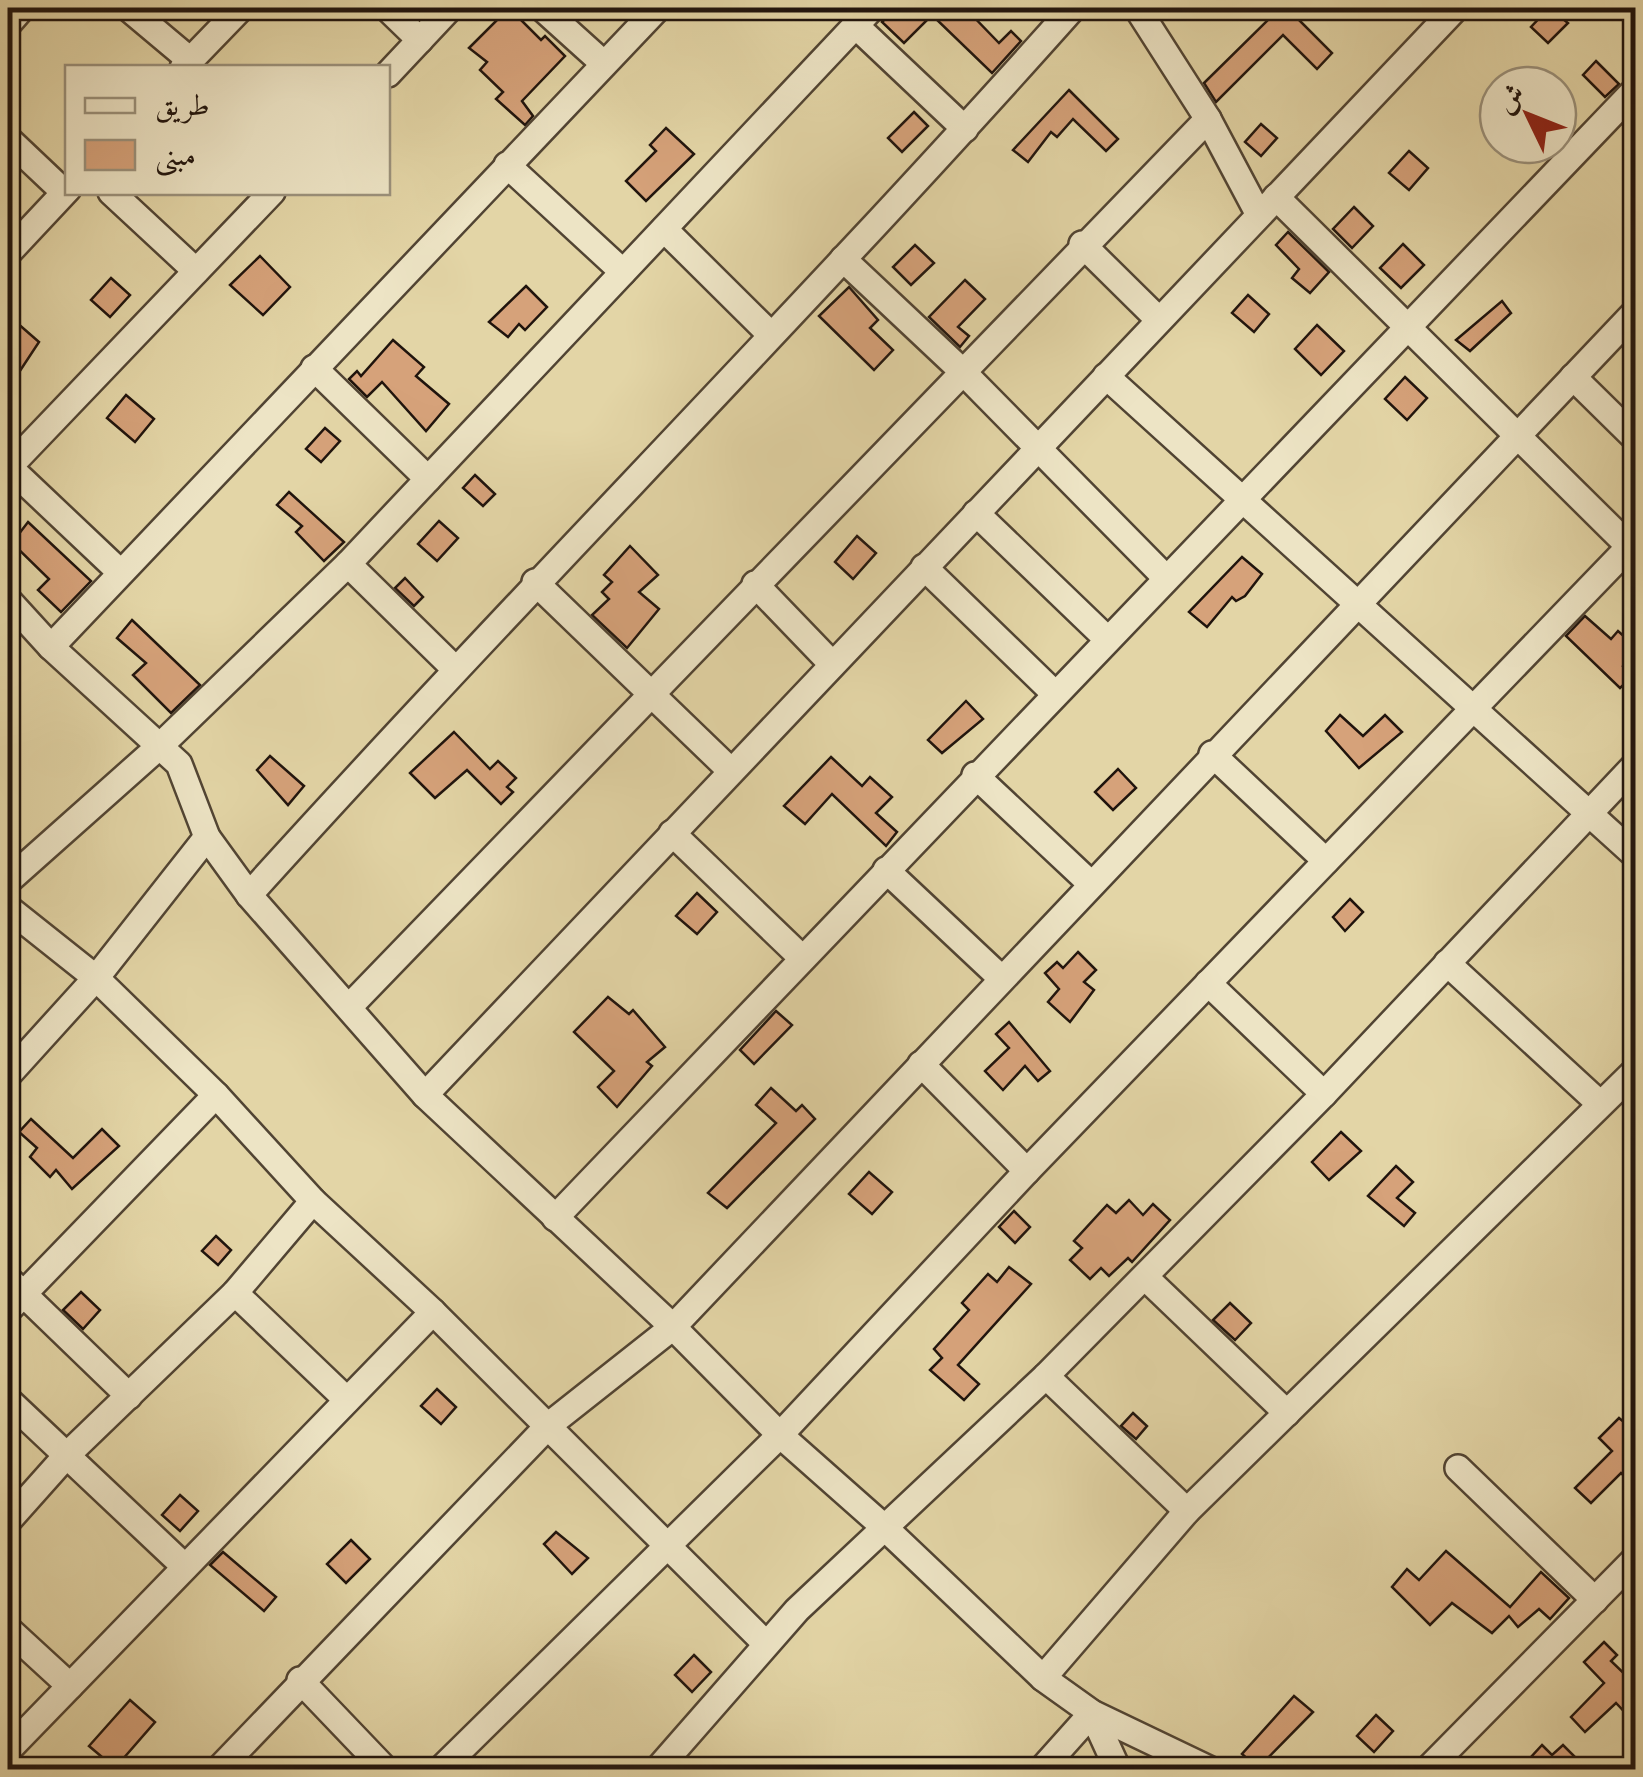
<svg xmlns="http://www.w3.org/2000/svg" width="1643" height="1777" viewBox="0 0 1643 1777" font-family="Alegreya,Amiri,serif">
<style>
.building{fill:#d6a27a;stroke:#20140d;stroke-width:2.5}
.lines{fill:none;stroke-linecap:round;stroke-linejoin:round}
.minor-casing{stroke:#514433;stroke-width:30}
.minor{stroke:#ede4c5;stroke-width:25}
</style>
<rect width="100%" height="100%" fill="#e3d5a6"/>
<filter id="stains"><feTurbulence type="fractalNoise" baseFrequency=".002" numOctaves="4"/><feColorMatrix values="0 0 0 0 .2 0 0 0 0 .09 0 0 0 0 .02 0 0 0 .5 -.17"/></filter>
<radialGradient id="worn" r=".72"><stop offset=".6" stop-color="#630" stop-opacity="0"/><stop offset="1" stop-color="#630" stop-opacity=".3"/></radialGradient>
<g class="building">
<path d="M509,8L541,40L545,36L565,56L522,101L533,116L525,125L496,99L503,92L480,70L487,62L469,48Z"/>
<path d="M896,8H965L999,43L1011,31L1021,41L992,73L932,15L904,43L882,22Z"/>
<path d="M1280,8H1310L1298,19L1332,53L1317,69L1283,35L1216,102L1204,83Z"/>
<path d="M1549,8L1568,23L1548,43L1531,27Z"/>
<path d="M1596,61L1619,84L1605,97L1583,75Z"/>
<path d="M1069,90L1118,139L1106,151L1073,119L1057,137L1051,132L1028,162L1013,150Z"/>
<path d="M914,112L928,126L902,152L888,138Z"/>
<path d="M1261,124L1277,138L1261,156L1245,142Z"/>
<path d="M666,128L694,154L646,201L626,181L656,151L650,145Z"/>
<path d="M1409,151L1428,168L1409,190L1389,173Z"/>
<path d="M1354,207L1373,226L1352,248L1333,229Z"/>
<path d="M1288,232L1329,272L1310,293L1292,278L1299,269L1276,245Z"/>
<path d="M1403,244L1424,265L1401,288L1380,268Z"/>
<path d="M915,245L934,263L911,285L893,267Z"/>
<path d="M260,256L290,287L263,315L230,285Z"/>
<path d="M111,278L130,295L110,317L91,300Z"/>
<path d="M965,280L985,299L958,327L969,336L960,347L929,317Z"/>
<path d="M526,286L547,307L525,330L519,324L508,337L489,322Z"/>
<path d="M849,287L878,320L870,328L893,350L874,370L819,316Z"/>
<path d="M1248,295L1269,314L1254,332L1232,313Z"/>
<path d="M1502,301L1511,313L1470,351L1456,340Z"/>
<path d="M8,315L39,342L8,389Z"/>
<path d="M1317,325L1344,351L1321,375L1295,349Z"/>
<path d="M393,340L424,367L416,376L449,404L426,431L382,382L367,397L349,379L357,371L361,376Z"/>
<path d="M1405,377L1427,398L1407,420L1385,399Z"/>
<path d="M126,395L154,419L135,442L107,418Z"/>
<path d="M325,428L340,441L321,462L306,449Z"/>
<path d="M475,475L495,494L483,506L463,488Z"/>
<path d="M289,492L344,542L324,561L296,532L302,526L277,505Z"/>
<path d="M439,521L458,538L437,561L418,544Z"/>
<path d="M28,522L91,581L61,612L38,590L49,579L12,543Z"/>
<path d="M857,536L876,553L853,579L835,562Z"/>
<path d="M630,546L658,575L639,592L659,609L627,648L592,615L609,599L602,592L612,582L604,575Z"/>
<path d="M1242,557L1262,574L1245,596L1236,601L1232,597L1207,627L1189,612Z"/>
<path d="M405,578L423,597L414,606L395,588Z"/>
<path d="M1585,616L1611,639L1618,631L1636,647L1623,666L1633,676L1620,688L1566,636Z"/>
<path d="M132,620L200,685L171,713L133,675L146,663L117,638Z"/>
<path d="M966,701L983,719L942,753L928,740Z"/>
<path d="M1340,715L1363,736L1385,715L1402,732L1359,768L1326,731Z"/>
<path d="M454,732L490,769L498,761L516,778L507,787L513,792L501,804L467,770L435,798L410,773Z"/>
<path d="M270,756L304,786L288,805L257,770Z"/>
<path d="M831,757L862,786L870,777L892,797L876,813L897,832L886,846L832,794L805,824L784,806Z"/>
<path d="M1118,769L1136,788L1113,810L1095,792Z"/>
<path d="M697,893L717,912L697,934L676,916Z"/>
<path d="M1350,899L1363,912L1345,931L1333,917Z"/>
<path d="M1078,952L1096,970L1084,982L1094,990L1070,1022L1048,1002L1059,989L1045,973L1057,962L1063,968Z"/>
<path d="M608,997L629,1014L633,1010L665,1047L647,1062L652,1066L617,1107L598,1087L614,1071L574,1032Z"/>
<path d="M776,1011L792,1025L754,1064L740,1050Z"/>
<path d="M1009,1022L1050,1071L1038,1081L1025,1066L1003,1090L985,1071L1009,1048L996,1034Z"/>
<path d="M771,1088L796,1111L802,1105L815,1119L727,1208L708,1193L776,1123L756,1105Z"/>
<path d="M31,1119L73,1158L102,1129L119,1146L72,1189L56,1170L50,1177L30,1157L37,1148L19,1132Z"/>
<path d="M1341,1132L1361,1151L1329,1180L1312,1162Z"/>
<path d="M1396,1166L1413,1182L1397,1198L1415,1213L1404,1226L1368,1196Z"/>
<path d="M869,1172L892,1192L872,1214L849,1194Z"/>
<path d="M1129,1200L1143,1215L1153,1204L1170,1220L1132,1262L1128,1258L1109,1276L1101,1268L1090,1279L1070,1260L1082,1248L1074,1241L1107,1205L1116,1213Z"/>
<path d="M1014,1211L1030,1227L1015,1243L999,1227Z"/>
<path d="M216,1236L231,1250L218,1265L202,1251Z"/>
<path d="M1009,1267L1031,1284L958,1365L979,1384L964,1400L930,1370L942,1358L934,1349L969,1310L962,1303L988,1274L997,1282Z"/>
<path d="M81,1292L100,1310L83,1329L63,1310Z"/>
<path d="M1230,1303L1251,1323L1235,1340L1213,1320Z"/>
<path d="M437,1389L456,1407L441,1424L421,1406Z"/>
<path d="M1133,1413L1147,1426L1136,1439L1121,1426Z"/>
<path d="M1619,1418L1636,1432V1487L1621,1473L1591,1503L1575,1488L1612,1451L1599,1438Z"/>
<path d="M180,1495L198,1511L180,1531L162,1515Z"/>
<path d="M556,1532L588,1558L572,1574L544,1544Z"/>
<path d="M351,1540L370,1559L346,1583L327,1564Z"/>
<path d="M1446,1551L1510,1607L1541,1572L1569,1598L1550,1619L1539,1609L1518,1627L1509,1616L1492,1633L1452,1603L1430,1625L1392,1587L1407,1569L1419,1580Z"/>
<path d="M223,1552L276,1597L264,1611L210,1565Z"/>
<path d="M1604,1642L1617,1655L1611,1661L1636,1685V1724L1616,1703L1585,1732L1571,1717L1604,1683L1584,1662Z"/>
<path d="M694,1655L711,1672L692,1692L675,1675Z"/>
<path d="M1294,1696L1313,1712L1258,1768L1242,1754Z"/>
<path d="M130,1700L155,1722L115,1768L89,1746Z"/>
<path d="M1376,1715L1393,1731L1374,1752L1357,1736Z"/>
<path d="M1542,1745L1552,1755L1563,1745L1588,1770H1519Z"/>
</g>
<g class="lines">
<defs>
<g id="minor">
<path d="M128,8L190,60"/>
<path d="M387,8L420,40"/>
<path d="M542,8L603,63"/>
<path d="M1137,8L1208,119L1259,215"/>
<path d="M8,24L22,8"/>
<path d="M855,25L965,129"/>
<path d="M183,68L241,8"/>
<path d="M388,74L450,8"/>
<path d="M8,139L64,192"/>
<path d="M507,165L623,272"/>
<path d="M111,192L196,271"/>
<path d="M1276,197L1636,553"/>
<path d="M664,229L771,335"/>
<path d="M1082,244L1159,320"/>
<path d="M8,253L68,189"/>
<path d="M843,259L961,370L1165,577"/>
<path d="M314,368L428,479"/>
<path d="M1106,376L1636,856"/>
<path d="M1573,377L1636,439"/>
<path d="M9,467L120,572"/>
<path d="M8,468L272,192"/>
<path d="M976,513L1106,638"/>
<path d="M348,564L454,668"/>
<path d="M924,567L1054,693"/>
<path d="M535,582L731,771"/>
<path d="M755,584L832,664"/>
<path d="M8,600L51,647L179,764L207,837L249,895L425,1095L673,1327L780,1435L884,1527L1043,1678L1092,1713L1211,1770"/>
<path d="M51,647L658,8"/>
<path d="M1212,754L1326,861"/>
<path d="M975,775L1090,883"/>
<path d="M672,833L802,958"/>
<path d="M886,870L1001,978"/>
<path d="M8,881L162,744L348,564L872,8"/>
<path d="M249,895C520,595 805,309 1073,8"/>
<path d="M8,908L96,978L216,1095L313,1201L433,1312L766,1644"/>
<path d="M1447,963L1598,1102"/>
<path d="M1208,983L1324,1094"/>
<path d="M350,1006L1208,119"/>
<path d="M921,1064L1027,1171"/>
<path d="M8,1075L96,978L207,837"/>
<path d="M425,1095L1456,8"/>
<path d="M555,1218L1636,89"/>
<path d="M1145,1277L1287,1413"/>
<path d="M8,1279L129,1396"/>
<path d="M235,1293L347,1400"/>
<path d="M8,1310L216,1095"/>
<path d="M1046,1376L1187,1511"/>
<path d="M8,1400L185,1567"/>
<path d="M1458,1468L1595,1600"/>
<path d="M8,1521L66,1456L235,1293L313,1201"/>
<path d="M8,1629L70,1686"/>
<path d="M1043,1678L1187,1511L1636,1070"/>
<path d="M300,1680L386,1770"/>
<path d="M8,1750L433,1312"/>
<path d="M218,1770L549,1425L673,1327L1636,311"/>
<path d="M440,1770L780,1435L1027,1171L1636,540"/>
<path d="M657,1770L797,1610L1046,1376L1324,1094L1636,764"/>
<path d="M1041,1770L1092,1713L1118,1770"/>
<path d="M1427,1770L1636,1558"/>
</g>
</defs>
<use href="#minor" class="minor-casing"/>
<use href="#minor" class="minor"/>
</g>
<rect width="1643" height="1777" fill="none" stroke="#e3d5a6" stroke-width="40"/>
<rect x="10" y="10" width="1623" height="1757" fill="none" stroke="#20140d" stroke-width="5"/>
<rect x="20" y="20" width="1603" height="1737" fill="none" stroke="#20140d" stroke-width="2.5"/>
<rect x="65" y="65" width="325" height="130" fill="#ede4c5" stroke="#9b917b" stroke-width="2.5"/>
<rect x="85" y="98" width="50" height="15" fill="#ede4c5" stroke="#9b917b" stroke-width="2.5"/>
<text x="155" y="115" font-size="30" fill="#20140d">طريق</text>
<rect x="85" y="140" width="50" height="30" fill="#d6a27a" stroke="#9b917b" stroke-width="2.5"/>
<text x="155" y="165" font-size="30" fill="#20140d">مبنى</text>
<g transform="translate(1528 115) rotate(313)"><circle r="48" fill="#ede4c5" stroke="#9b917b" stroke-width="2.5"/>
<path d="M0-8L18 38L0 25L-18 38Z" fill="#8f2418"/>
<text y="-15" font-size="28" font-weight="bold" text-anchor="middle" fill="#20140d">ش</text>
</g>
<rect width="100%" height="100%" filter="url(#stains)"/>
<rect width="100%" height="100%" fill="url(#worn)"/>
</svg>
